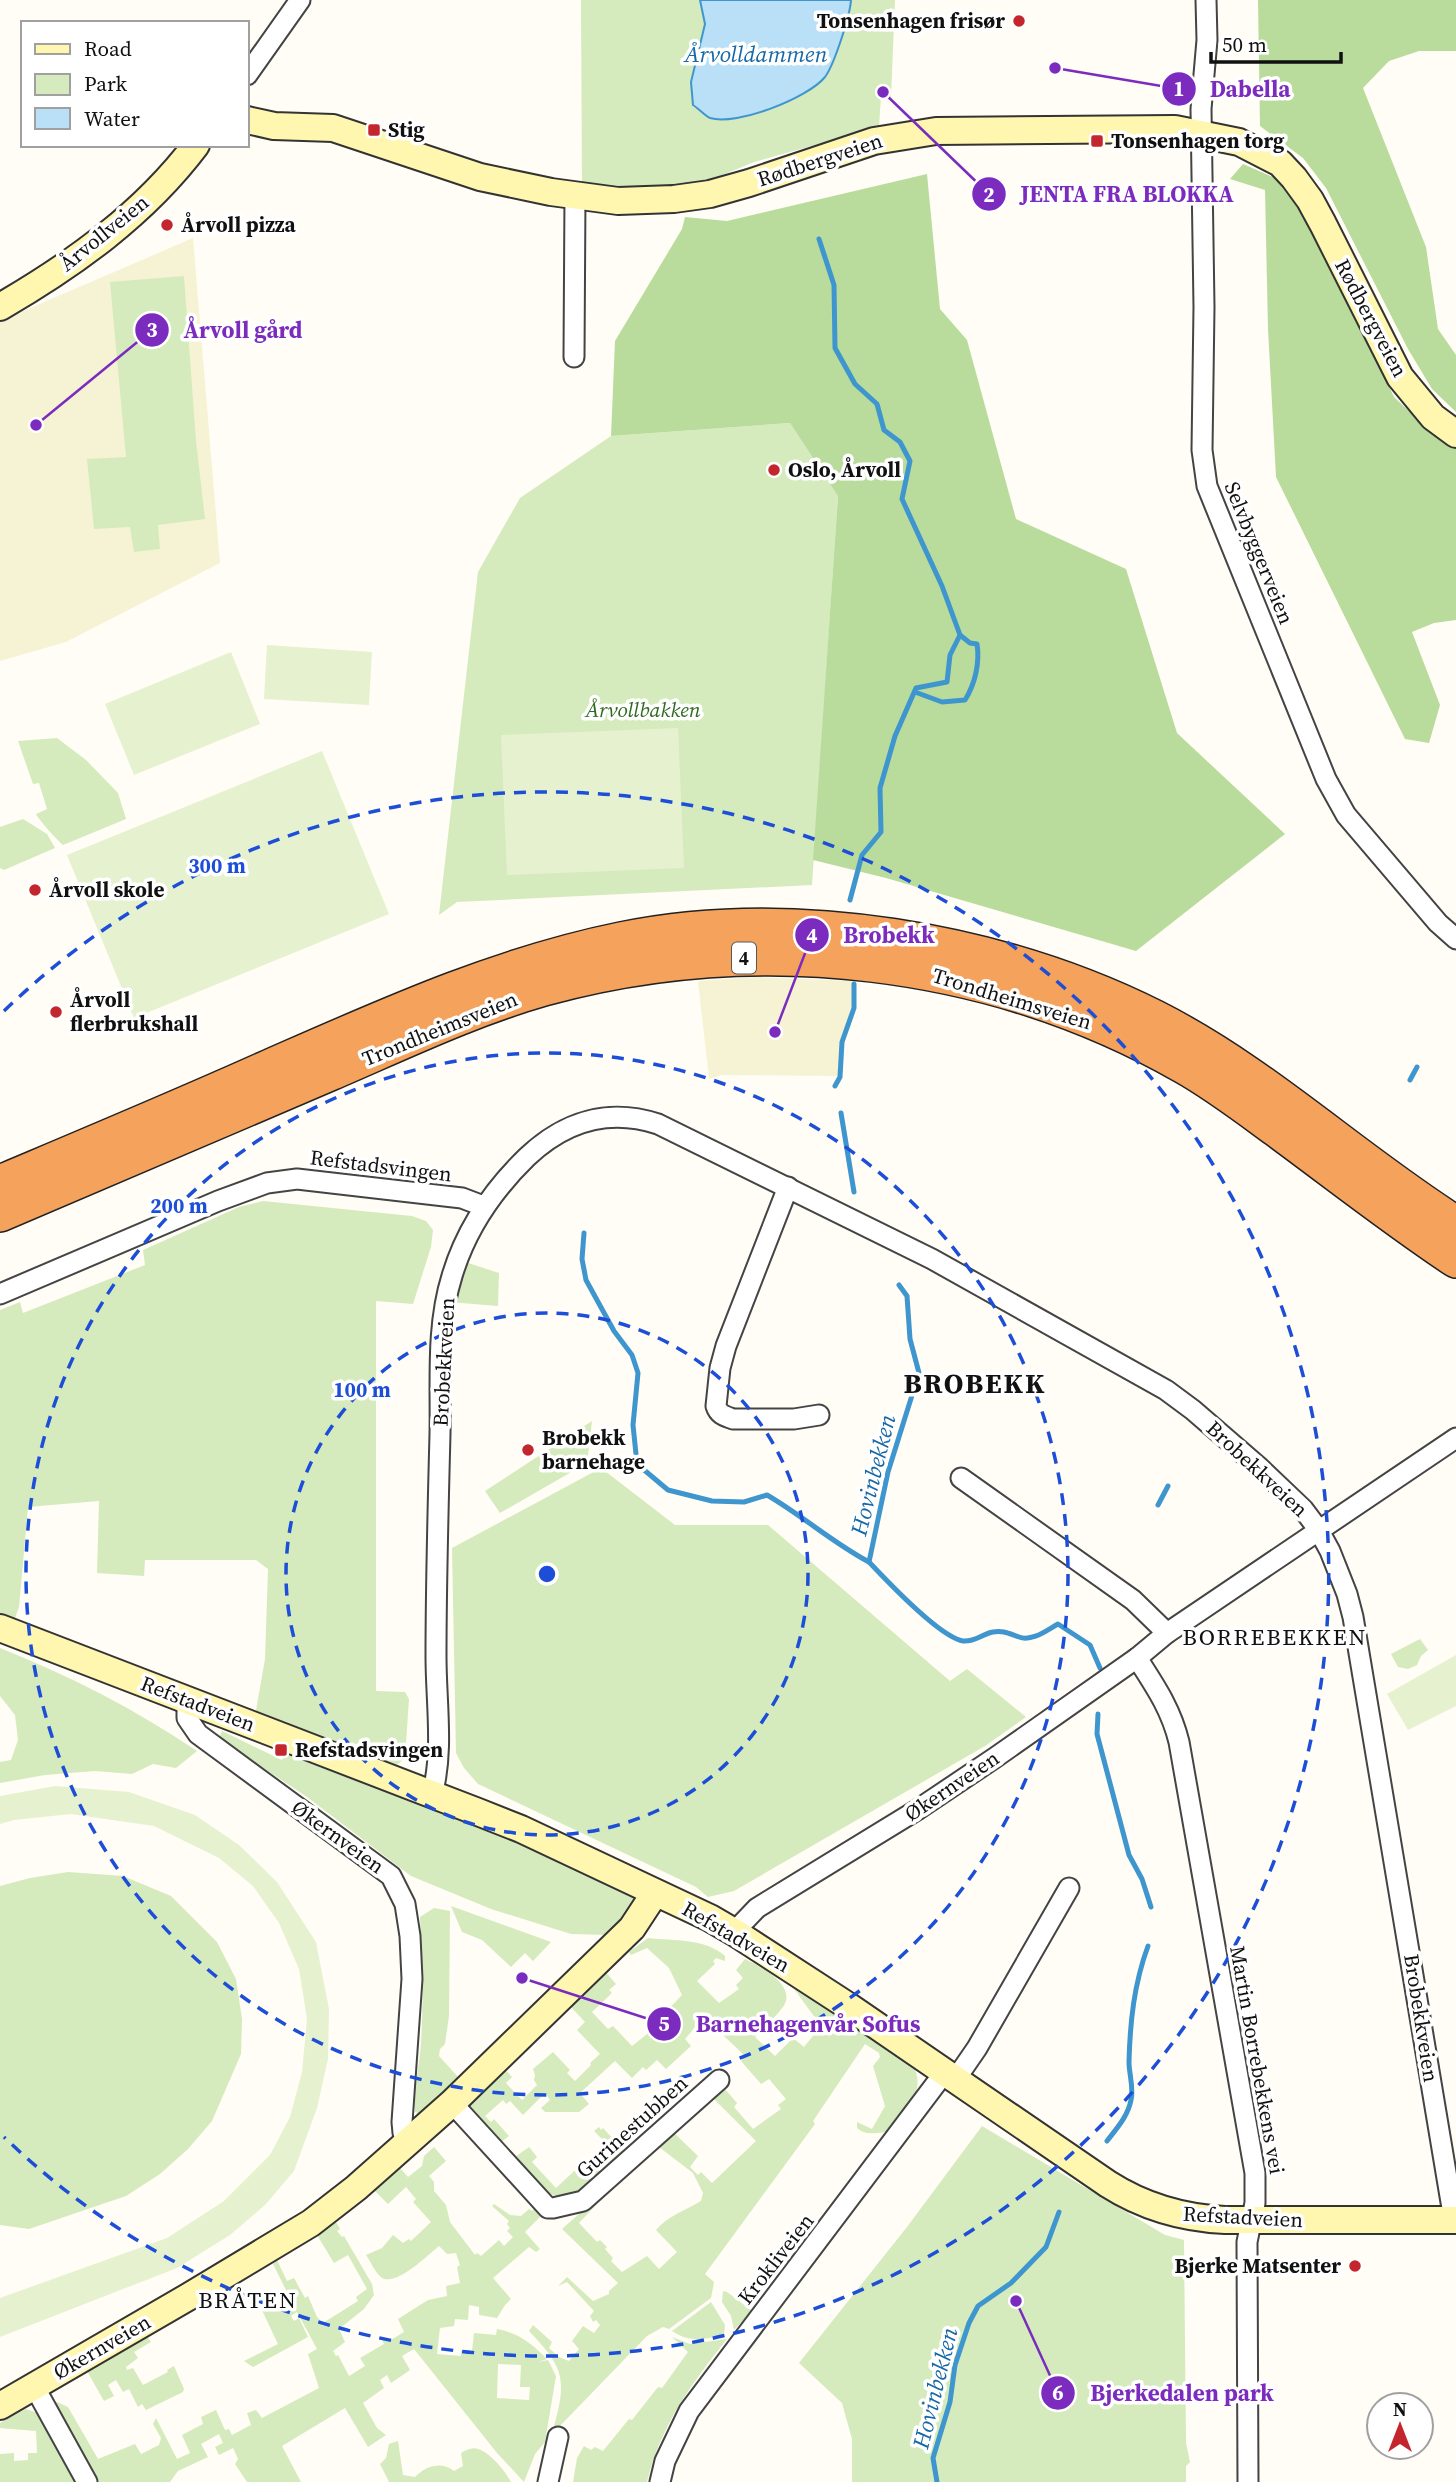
<svg xmlns="http://www.w3.org/2000/svg" width="1456" height="2482" viewBox="0 0 1456 2482" font-family="'Source Serif 4',serif">
<style>
.farmland{fill:#f6f3d4}
.green{fill:#d5ebbd;fill-rule:evenodd}
.forest{fill:#b9dc9c}
.pitch{fill:#e6f2cf}
.water{fill:#b9e0f7;stroke:#3f96cf;stroke-width:2}
.lines{fill:none;stroke-linecap:round;stroke-linejoin:round}
.stream{stroke:#3f96cf;stroke-width:5}
.street-casing{stroke:#444;stroke-width:23}
.secondary-casing{stroke:#333;stroke-width:30}
.highway-casing{stroke:#222;stroke-width:38}
.street{stroke:#fff;stroke-width:19}
.secondary{stroke:#fff6b0;stroke-width:26}
.highway{stroke:#f5a25d;stroke-width:35}
.ring{fill:none;stroke:#1d4ed8;stroke-width:3.5;stroke-dasharray:12 9}
.poi-dot{fill:#c4262e;stroke:#fff;stroke-width:2.5}
.labels{text-anchor:middle;stroke-width:7;stroke-linejoin:round;paint-order:stroke}
.shield{fill:#fff;stroke:#585858;stroke-width:2}
.shield-label{font-size:19px;font-weight:bold;fill:#111}
.poi-label{font-size:21px;font-weight:bold;fill:#111;stroke:#fff;text-anchor:start}
.street-label{font-size:21px;fill:#111;stroke:#fff}
.park-label{font-size:21px;font-style:italic;fill:#2f6b1f;stroke:#fff}
.water-label{font-size:23px;font-style:italic;fill:#1768a6;stroke:#fff}
.neighbourhood-label{font-size:23px;letter-spacing:2px;fill:#111;stroke:#fff}
.district-label{font-size:28px;font-weight:bold;letter-spacing:2px;fill:#111;stroke:#fff}
.centre{fill:#1d4ed8;stroke:#fff;stroke-width:3.5}
.ring-label{font-size:21px;text-anchor:middle;font-weight:bold;fill:#1d4ed8;stroke:#fff;stroke-width:7;stroke-linejoin:round;paint-order:stroke}
.leader{fill:none;stroke:#7b2cbf;stroke-width:2.5}
.callout-dot{fill:#7b2cbf;stroke:#fff;stroke-width:2.5}
.mark-label{font-size:21px;text-anchor:middle;font-weight:bold;fill:#fff}
.callout-label{font-size:23px;text-anchor:middle;font-weight:bold;fill:#7b2cbf;stroke:#fff;stroke-width:7;stroke-linejoin:round;paint-order:stroke}
</style>
<rect width="100%" height="100%" fill="#fffdf5"/>
<g class="farmland">
<path d="M193,238L220,563L66,642L0,661V321Z"/>
<path d="M756,977L852,981L856,1009L839,1051V1076L722,1075L709,1079L698,981Z"/>
</g>
<g class="green">
<path d="M581,0H895L891,97L881,96L879,127L754,162L708,181L650,191L582,190Z"/>
<path d="M184,276L196,441L205,519L158,525L160,549L134,552L130,527L94,529L87,459L126,457L110,282Z"/>
<path d="M790,423L838,495L812,885L457,902L439,915L478,572L520,498L611,436Z"/>
<path d="M57,738L86,760L118,793L126,819L63,845C59,842 37,818 36,814L47,809L39,783L33,784L18,741Z"/>
<path d="M23,819L47,834L55,848L4,870L0,868V827Z"/>
<path d="M263,1201L412,1216L426,1221L433,1230L431,1247L413,1304L376,1301V1691L405,1692L409,1699L405,1758L397,1765L387,1767L255,1716L265,1659L268,1569L256,1560H145L144,1576L97,1573L99,1501L28,1507L19,1607L13,1624L0,1619V1310L20,1302L23,1313L145,1265L143,1250L239,1207Z"/>
<path d="M462,1261L499,1273L498,1306L449,1302Z"/>
<path d="M592,1421L587,1463L500,1513L485,1491Z"/>
<path d="M601,1468L675,1525H768L950,1681L967,1669L1026,1717L985,1746L734,1891L708,1897L696,1887L478,1784L464,1768L456,1753L452,1548Z"/>
<path d="M1420,1639L1428,1650L1421,1656L1417,1665L1408,1669L1398,1667L1391,1654Z"/>
<path d="M0,1648C70,1676 135,1709 197,1751L176,1768L153,1764L132,1774L95,1771L45,1775L0,1783V1762L11,1760L18,1740L15,1715L0,1696Z"/>
<path d="M222,1731L282,1760L285,1754L533,1847L632,1891L640,1904L609,1935L571,1934L491,1909L411,1876L307,1797L219,1738Z"/>
<path d="M68,1872L123,1876L171,1896L217,1942L236,1979L242,2019L241,2054L212,2121L188,2149L160,2174L126,2196L29,2229L0,2225V1886L30,1878Z"/>
<path d="M451,1906L551,1942L533,1961L525,1953L511,1967L482,1940L462,1932Z"/>
<path d="M434,1908L450,1911L449,2016L445,2044L440,2049L439,2056L458,2077L471,2064L474,2068L420,2114L415,2112C413,2089 420,2065 421,2042C424,2000 422,1958 420,1917Z"/>
<path d="M648,1938C674,1941 705,1938 725,1956V1961L716,1958L713,1961L715,1964L697,1981L719,2003L739,1989L736,1985L743,1978L736,1970L745,1959C760,1966 798,1986 783,2007C775,2018 764,2027 755,2037L775,2056L793,2038L804,2047L821,2026L784,1975L911,2063C929,2088 906,2110 891,2131C880,2133 865,2136 857,2128V2122L872,2129L885,2106L873,2066L880,2057L879,2053L865,2044L813,2121L815,2124L705,2274L714,2282L711,2298L669,2329L663,2327L647,2336L557,2429L554,2426C568,2377 562,2366 529,2331L533,2325L552,2342L549,2348L559,2357L569,2361L579,2349L572,2341L583,2326L594,2333L600,2325L596,2320L593,2322L590,2316L594,2311L567,2282L558,2286L567,2277L593,2301L609,2294V2291L618,2283L562,2229L590,2204L596,2205L579,2223L597,2242L600,2240L607,2247L605,2249L613,2258L611,2261L622,2272L647,2256L659,2269L677,2252L656,2230C666,2217 686,2210 701,2201L703,2193L693,2173L655,2144L672,2131L698,2156L690,2167L698,2175L701,2172L712,2183L756,2141L710,2095L718,2088L725,2089L737,2103L734,2107L753,2129L781,2109L778,2105L786,2099L769,2079L761,2084L741,2061L745,2056L704,2017L685,2039L691,2046L666,2069L657,2060L646,2070L643,2067L632,2078L615,2061L580,2093L589,2104L579,2112H545L541,2108L550,2100L545,2093L523,2115L510,2101L506,2104L503,2100L485,2116L491,2122L494,2119L509,2136L500,2143L469,2110V2101L504,2068L512,2077L506,2083L522,2100L537,2085L534,2080L535,2075L533,2069L553,2052L570,2070L567,2073L575,2081L591,2065L590,2063L600,2054L577,2030L585,2022L571,2007L535,2039L604,1970L616,1984L609,1990L612,1993L592,2012L608,2029L613,2026L632,2046L666,2019L663,2015L682,1995L669,1968L647,1948L631,1955L629,1952Z"/>
<path d="M982,2126L1165,2235L1184,2240L1186,2443L1190,2462L1186,2466V2482H852V2439L842,2403L799,2363L907,2227Z"/>
<path d="M599,2127L601,2130L603,2128L627,2154C609,2169 574,2209 549,2193C535,2185 525,2169 515,2157L529,2147L537,2157L532,2162L556,2188L585,2161L589,2158L593,2160L604,2149L602,2147L606,2143L594,2131Z"/>
<path d="M434,2147L446,2161L429,2176L434,2182V2191L446,2205L450,2222L475,2255L477,2253L481,2256L499,2240L504,2246L513,2237L507,2231L510,2228L507,2224L509,2221L492,2206L494,2204L510,2215L521,2216L529,2209L532,2211L537,2205L546,2211L525,2232L540,2249L536,2252L529,2247L493,2278L511,2299L505,2305L497,2318L479,2315V2307L469,2305L468,2320L455,2319L454,2326L440,2328L437,2354L461,2356V2351H472L474,2333L496,2335L497,2329C519,2333 532,2344 547,2359L538,2362L548,2360L556,2376L545,2442L535,2454L524,2482L497,2453L414,2349L402,2356L410,2370L391,2383L387,2375L380,2380L384,2388L363,2403L377,2428L386,2435L368,2447L345,2408L282,2446L301,2482H247L235,2464L238,2459L233,2448L219,2455L215,2447L223,2443L219,2434L201,2444L208,2457L178,2471L170,2482H95L53,2404L57,2402L68,2407L98,2459L135,2444L141,2454L159,2445L161,2438L153,2424L156,2418L177,2459L190,2453L182,2435L203,2424L201,2417L216,2410L225,2430L229,2429L232,2435L251,2425L247,2413L256,2410L262,2418L319,2388L308,2354L317,2349L297,2312L291,2316L294,2321L299,2318L308,2337L253,2367L244,2361L278,2344L260,2306L273,2301L277,2308L291,2300L273,2264L277,2260L287,2281L294,2278L305,2298L308,2296L317,2317L323,2323L358,2301L356,2297L367,2289L348,2255L334,2263L317,2235L336,2222L340,2229L337,2231L342,2237L344,2236L372,2284L374,2295L364,2309L339,2329L345,2342L333,2351L336,2356L338,2355L349,2376L365,2366L360,2358L384,2344L382,2340L387,2338L389,2341L404,2332L398,2319L428,2300L447,2296L446,2286L460,2283L457,2267L460,2265L456,2253L447,2254L439,2246C428,2255 397,2286 382,2278C375,2273 371,2262 366,2255L382,2248L393,2235L403,2243L409,2239L411,2241L431,2222L413,2202L416,2199L406,2187L388,2204L374,2190L400,2168L408,2177L422,2166L424,2156ZM498,2364L521,2365L520,2387H530L529,2400L497,2398Z"/>
<path d="M723,2291L727,2292L752,2311L734,2330L731,2316L722,2302Z"/>
<path d="M711,2302L725,2325L724,2334C705,2340 690,2343 672,2331Z"/>
<path d="M146,2335L151,2342L134,2352L138,2358L126,2367L127,2370L133,2368L143,2385L168,2372L167,2370L174,2366L184,2389L183,2392L146,2410L142,2404L138,2407L129,2389L123,2392L116,2380L108,2385L114,2396L104,2401L87,2371Z"/>
<path d="M672,2337L690,2344L727,2339C692,2383 660,2426 647,2482H573L577,2458L584,2446L591,2450L595,2447L603,2451L629,2419L632,2420L658,2387L662,2388L688,2352Z"/>
<path d="M26,2409L40,2414L79,2482H0V2454L14,2453V2461L28,2460V2453H37L36,2431L0,2428V2423Z"/>
<path d="M398,2441L403,2475L415,2477C426,2466 441,2461 454,2471L463,2466L461,2453C466,2450 472,2447 478,2449C491,2453 505,2471 511,2482H389L380,2464L386,2458L389,2444Z"/>
</g>
<g class="forest">
<path d="M1258,0H1456V51H1419L1389,61L1363,88L1426,247L1438,329L1456,355V412L1432,389L1408,349L1326,188L1303,158L1260,126Z"/>
<path d="M1243,164L1275,178L1303,209L1394,397L1430,431L1456,446V620L1434,623L1412,632L1440,705L1429,743L1405,739L1276,477L1268,329L1265,190L1230,179Z"/>
<path d="M927,174L940,309L967,340L1016,519L1126,569L1177,733L1285,834L1136,951L886,878L813,860L838,496L790,423L611,436L615,341L682,229L685,217L727,221Z"/>
</g>
<g class="pitch">
<path d="M267,645L372,652L369,705L264,699Z"/>
<path d="M231,652L260,724L134,775L105,704Z"/>
<path d="M678,728L684,868L507,875L501,735Z"/>
<path d="M322,751L389,914L134,1018L67,855Z"/>
<path d="M1456,1655V1706L1408,1730L1387,1694Z"/>
<path d="M55,1786L129,1792L195,1815L239,1845L277,1882L316,1942L329,2009L328,2059L317,2108L294,2171L265,2205L230,2235L177,2268L0,2337V2298L167,2238L224,2201L270,2155L290,2117L302,2072L307,2019L299,1969L279,1923L253,1886L219,1858L154,1826L71,1814L14,1820L0,1824V1796Z"/>
</g>
<path class="water" d="M700,0H851C850,16 834,65 825,77C808,98 737,126 710,118C705,116 698,108 693,105L691,82L705,24Z"/>
<g class="lines">
<g class="stream">
<path d="M819,239L834,285L835,348L855,384L877,404L884,430L900,442L910,461L902,499L942,586L960,635L950,655L947,682L916,688L895,736L880,788L881,832L862,855L850,900"/>
<path d="M915,692L942,702L965,700C975,684 980,663 977,644L970,643L960,635"/>
<path d="M1410,1080L1417,1067"/>
<path d="M835,1086L840,1077L842,1042L854,1008V984"/>
<path d="M841,1113L854,1192"/>
<path d="M584,1233L582,1259L586,1280L614,1331L632,1355L638,1373L633,1425L637,1464L668,1490L712,1501L744,1502L767,1495C803,1516 833,1543 869,1562"/>
<path d="M899,1285L907,1296L910,1339L919,1373L888,1472L869,1562C886,1580 939,1637 963,1641C975,1642 982,1634 993,1632C1003,1630 1010,1634 1019,1637C1032,1642 1047,1630 1058,1624L1090,1645L1100,1668"/>
<path d="M1158,1505L1168,1486"/>
<path d="M1098,1714L1097,1734L1129,1855L1142,1879L1151,1907"/>
<path d="M1107,2141C1117,2128 1128,2116 1131,2100C1134,2088 1129,2074 1129,2062C1130,2022 1134,1984 1148,1946"/>
<path d="M937,2482L933,2458L950,2402L955,2365L969,2323L978,2306L1011,2283L1046,2247L1059,2212"/>
</g>
<defs>
<g id="street">
<path d="M1206,0L1207,40L1201,109L1204,307L1202,450L1207,486L1326,779L1346,815L1438,923L1456,939"/>
<path d="M247,75L300,0"/>
<path d="M574,357L575,195"/>
<path d="M788,1187L726,1346L720,1368L716,1406C719,1415 725,1416 733,1419H794L819,1415"/>
<path d="M0,1294L218,1201L267,1183L297,1179L462,1198L483,1206"/>
<path d="M961,1478L1133,1600L1167,1633"/>
<path d="M1137,1658C1155,1686 1171,1709 1179,1742L1255,2173V2203L1247,2242L1248,2482"/>
<path d="M187,1700V1718L198,1734L391,1876L405,1904L410,1936L412,1979L402,2122L403,2133L408,2141"/>
<path d="M432,1795C444,1751 436,1702 436,1657C436,1583 438,1509 440,1434C441,1382 436,1327 452,1276C466,1229 492,1191 527,1157C565,1121 609,1108 658,1124L932,1259L1166,1390L1193,1410L1260,1468L1303,1509L1318,1529L1330,1551L1347,1594L1353,1617L1454,2220"/>
<path d="M734,1932L757,1908L917,1810L996,1757L1137,1658L1167,1633L1456,1438"/>
<path d="M955,2080L977,2048L1069,1888"/>
<path d="M452,2103L548,2208H553L583,2201L719,2080"/>
<path d="M34,2386L87,2482"/>
<path d="M548,2482L558,2437"/>
<path d="M660,2482L665,2461L689,2411L944,2073"/>
</g>
<g id="secondary">
<path d="M247,120L274,126L333,128L480,177L551,192L618,201L674,199L710,194L749,183L874,141L936,131L1175,129L1239,142L1280,163L1294,178L1310,200L1323,224L1400,377L1433,417L1456,434"/>
<path d="M0,307C74,264 144,214 196,145"/>
<path d="M0,1628L478,1812L521,1829L710,1918L734,1932L848,2006L1108,2184C1144,2207 1183,2218 1225,2220H1456"/>
<path d="M0,2406L188,2297L311,2223L356,2188L452,2103L632,1928L655,1893"/>
</g>
<g id="highway">
<path d="M0,1183C90,1145 181,1107 270,1067C384,1017 498,965 621,940C792,905 999,940 1155,1018C1264,1073 1353,1159 1456,1224"/>
<path d="M0,1214C110,1167 220,1120 330,1073C400,1043 470,1009 544,988C757,930 991,956 1184,1066C1216,1084 1246,1107 1276,1129C1336,1173 1394,1219 1456,1260"/>
</g>
</defs>
<use href="#street" class="street-casing"/>
<use href="#secondary" class="secondary-casing"/>
<use href="#highway" class="highway-casing"/>
<use href="#street" class="street"/>
<use href="#secondary" class="secondary"/>
<use href="#highway" class="highway"/>
</g>
<g class="ring">
<circle cx="547" cy="1574" r="261"/>
<circle cx="547" cy="1574" r="521"/>
<path d="M4 1011A782 782 0 1 1 4 2137"/>
</g>
<g class="poi-dot">
<circle cx="1019" cy="21" r="7"/>
<rect x="367" y="123" width="14" height="14" rx="3.5"/>
<rect x="1090" y="134" width="14" height="14" rx="3.5"/>
<circle cx="167" cy="225" r="7"/>
<circle cx="774" cy="470" r="7"/>
<circle cx="35" cy="890" r="7"/>
<circle cx="56" cy="1012" r="7"/>
<circle cx="528" cy="1450" r="7"/>
<rect x="274" y="1743" width="14" height="14" rx="3.5"/>
<circle cx="1355" cy="2266" r="7"/>
</g>
<g class="labels">
<rect class="shield" x="732" y="942.5" width="24" height="31" rx="5"/>
<g class="shield-label">
<text x="744" y="965">4</text>
</g>
<g class="poi-label">
<text x="1005" y="28" text-anchor="end">Tonsenhagen frisør</text>
<text x="388" y="137">Stig</text>
<text x="1111" y="148">Tonsenhagen torg</text>
<text x="181" y="232">Årvoll pizza</text>
<text x="788" y="477">Oslo, Årvoll</text>
<text x="49" y="897">Årvoll skole</text>
<text x="70" y="1007">Årvoll<tspan x="70" dy="24">flerbrukshall</tspan></text>
<text x="542" y="1445">Brobekk<tspan x="542" dy="24">barnehage</tspan></text>
<text x="295" y="1757">Refstadsvingen</text>
<text x="1341" y="2273" text-anchor="end">Bjerke Matsenter</text>
</g>
<g class="street-label">
<text transform="translate(820 160) rotate(-18)" y="7">Rødbergveien</text>
<text transform="translate(104 233) rotate(-39)" y="7">Årvollveien</text>
<text transform="translate(1371 318) rotate(62)" y="7">Rødbergveien</text>
<text transform="translate(1259 553) rotate(68)" y="7">Selvbyggerveien</text>
<text transform="translate(1012 999) rotate(17)" y="7">Trondheimsveien</text>
<text transform="translate(440 1029) rotate(-22)" y="7">Trondheimsveien</text>
<text transform="translate(381 1166) rotate(7)" y="7">Refstadsvingen</text>
<text transform="translate(444 1362) rotate(-87)" y="7">Brobekkveien</text>
<text transform="translate(1257 1469) rotate(43)" y="7">Brobekkveien</text>
<text transform="translate(198 1704) rotate(21)" y="7">Refstadveien</text>
<text transform="translate(952 1786) rotate(-34)" y="7">Økernveien</text>
<text transform="translate(338 1837) rotate(36)" y="7">Økernveien</text>
<text transform="translate(736 1937) rotate(30)" y="7">Refstadveien</text>
<text transform="translate(1421 2018) rotate(81)" y="7">Brobekkveien</text>
<text transform="translate(1257 2060) rotate(80)" y="7">Martin Borrebekkens vei</text>
<text transform="translate(632 2127) rotate(-42)" y="7">Gurinestubben</text>
<text transform="translate(1243 2217) rotate(3)" y="7">Refstadveien</text>
<text transform="translate(776 2259) rotate(-52)" y="7">Krokliveien</text>
<text transform="translate(102 2347) rotate(-30)" y="7">Økernveien</text>
</g>
<g class="park-label">
<text x="643" y="717">Årvollbakken</text>
</g>
<g class="water-label">
<text x="756" y="62">Årvolldammen</text>
<text transform="translate(873 1475) rotate(-76)" y="8">Hovinbekken</text>
<text transform="translate(935 2388) rotate(-76)" y="8">Hovinbekken</text>
</g>
<g class="neighbourhood-label">
<text x="1275" y="1645">BORREBEKKEN</text>
<text x="248" y="2308">BRÅTEN</text>
</g>
<g class="district-label">
<text x="975" y="1393">BROBEKK</text>
</g>
</g>
<circle cx="547" cy="1574" r="10" class="centre"/>
<g class="ring-label">
<text x="217" y="873">300 m</text>
<text x="179" y="1213">200 m</text>
<text x="362" y="1397">100 m</text>
</g>
<path class="leader" d="M1055 68L1179 89M883 92L989 194M36 425L152 330M775 1032L812 935M522 1978L664 2024M1016 2301L1058 2393"/>
<g class="callout-dot">
<circle cx="1055" cy="68" r="7"/>
<circle cx="883" cy="92" r="7"/>
<circle cx="36" cy="425" r="7"/>
<circle cx="775" cy="1032" r="7"/>
<circle cx="522" cy="1978" r="7"/>
<circle cx="1016" cy="2301" r="7"/>
<circle cx="1179" cy="89" r="18"/>
<circle cx="989" cy="194" r="18"/>
<circle cx="152" cy="330" r="18"/>
<circle cx="812" cy="935" r="18"/>
<circle cx="664" cy="2024" r="18"/>
<circle cx="1058" cy="2393" r="18"/>
</g>
<g class="mark-label">
<text x="1179" y="96">1</text>
<text x="989" y="202">2</text>
<text x="152" y="337">3</text>
<text x="812" y="943">4</text>
<text x="664" y="2031">5</text>
<text x="1058" y="2400">6</text>
</g>
<g class="callout-label">
<text x="1250" y="97">Dabella</text>
<text x="1127" y="202">JENTA FRA BLOKKA</text>
<text x="243" y="338">Årvoll gård</text>
<text x="889" y="943">Brobekk</text>
<text x="808" y="2032">Barnehagenvår Sofus</text>
<text x="1182" y="2401">Bjerkedalen park</text>
</g>
<rect x="21" y="21" width="228" height="126" fill="#ffffff" stroke="#a0a0a0" stroke-width="2"/>
<rect x="35" y="44" width="35" height="10" fill="#fff6b0" stroke="#a0a0a0" stroke-width="2"/>
<text x="84" y="56" font-size="21" fill="#111111">Road</text>
<rect x="35" y="74" width="35" height="21" fill="#d5ebbd" stroke="#a0a0a0" stroke-width="2"/>
<text x="84" y="91" font-size="21" fill="#111111">Park</text>
<rect x="35" y="108" width="35" height="21" fill="#b9e0f7" stroke="#a0a0a0" stroke-width="2"/>
<text x="84" y="126" font-size="21" fill="#111111">Water</text>
<g transform="translate(1400 2426)"><circle r="33" fill="#ffffff" stroke="#a0a0a0" stroke-width="2"/>
<path d="M0-5L12 26L0 18L-12 26Z" fill="#c4262e"/>
<text y="-10" font-size="19" font-weight="bold" text-anchor="middle" fill="#111111">N</text>
</g>
<path d="M1211 52v10h130v-10" fill="none" stroke="#111111" stroke-width="3.5"/>
<text x="1222" y="52" font-size="21" fill="#111111" stroke="#ffffff" stroke-width="5" paint-order="stroke">50 m</text>
</svg>
